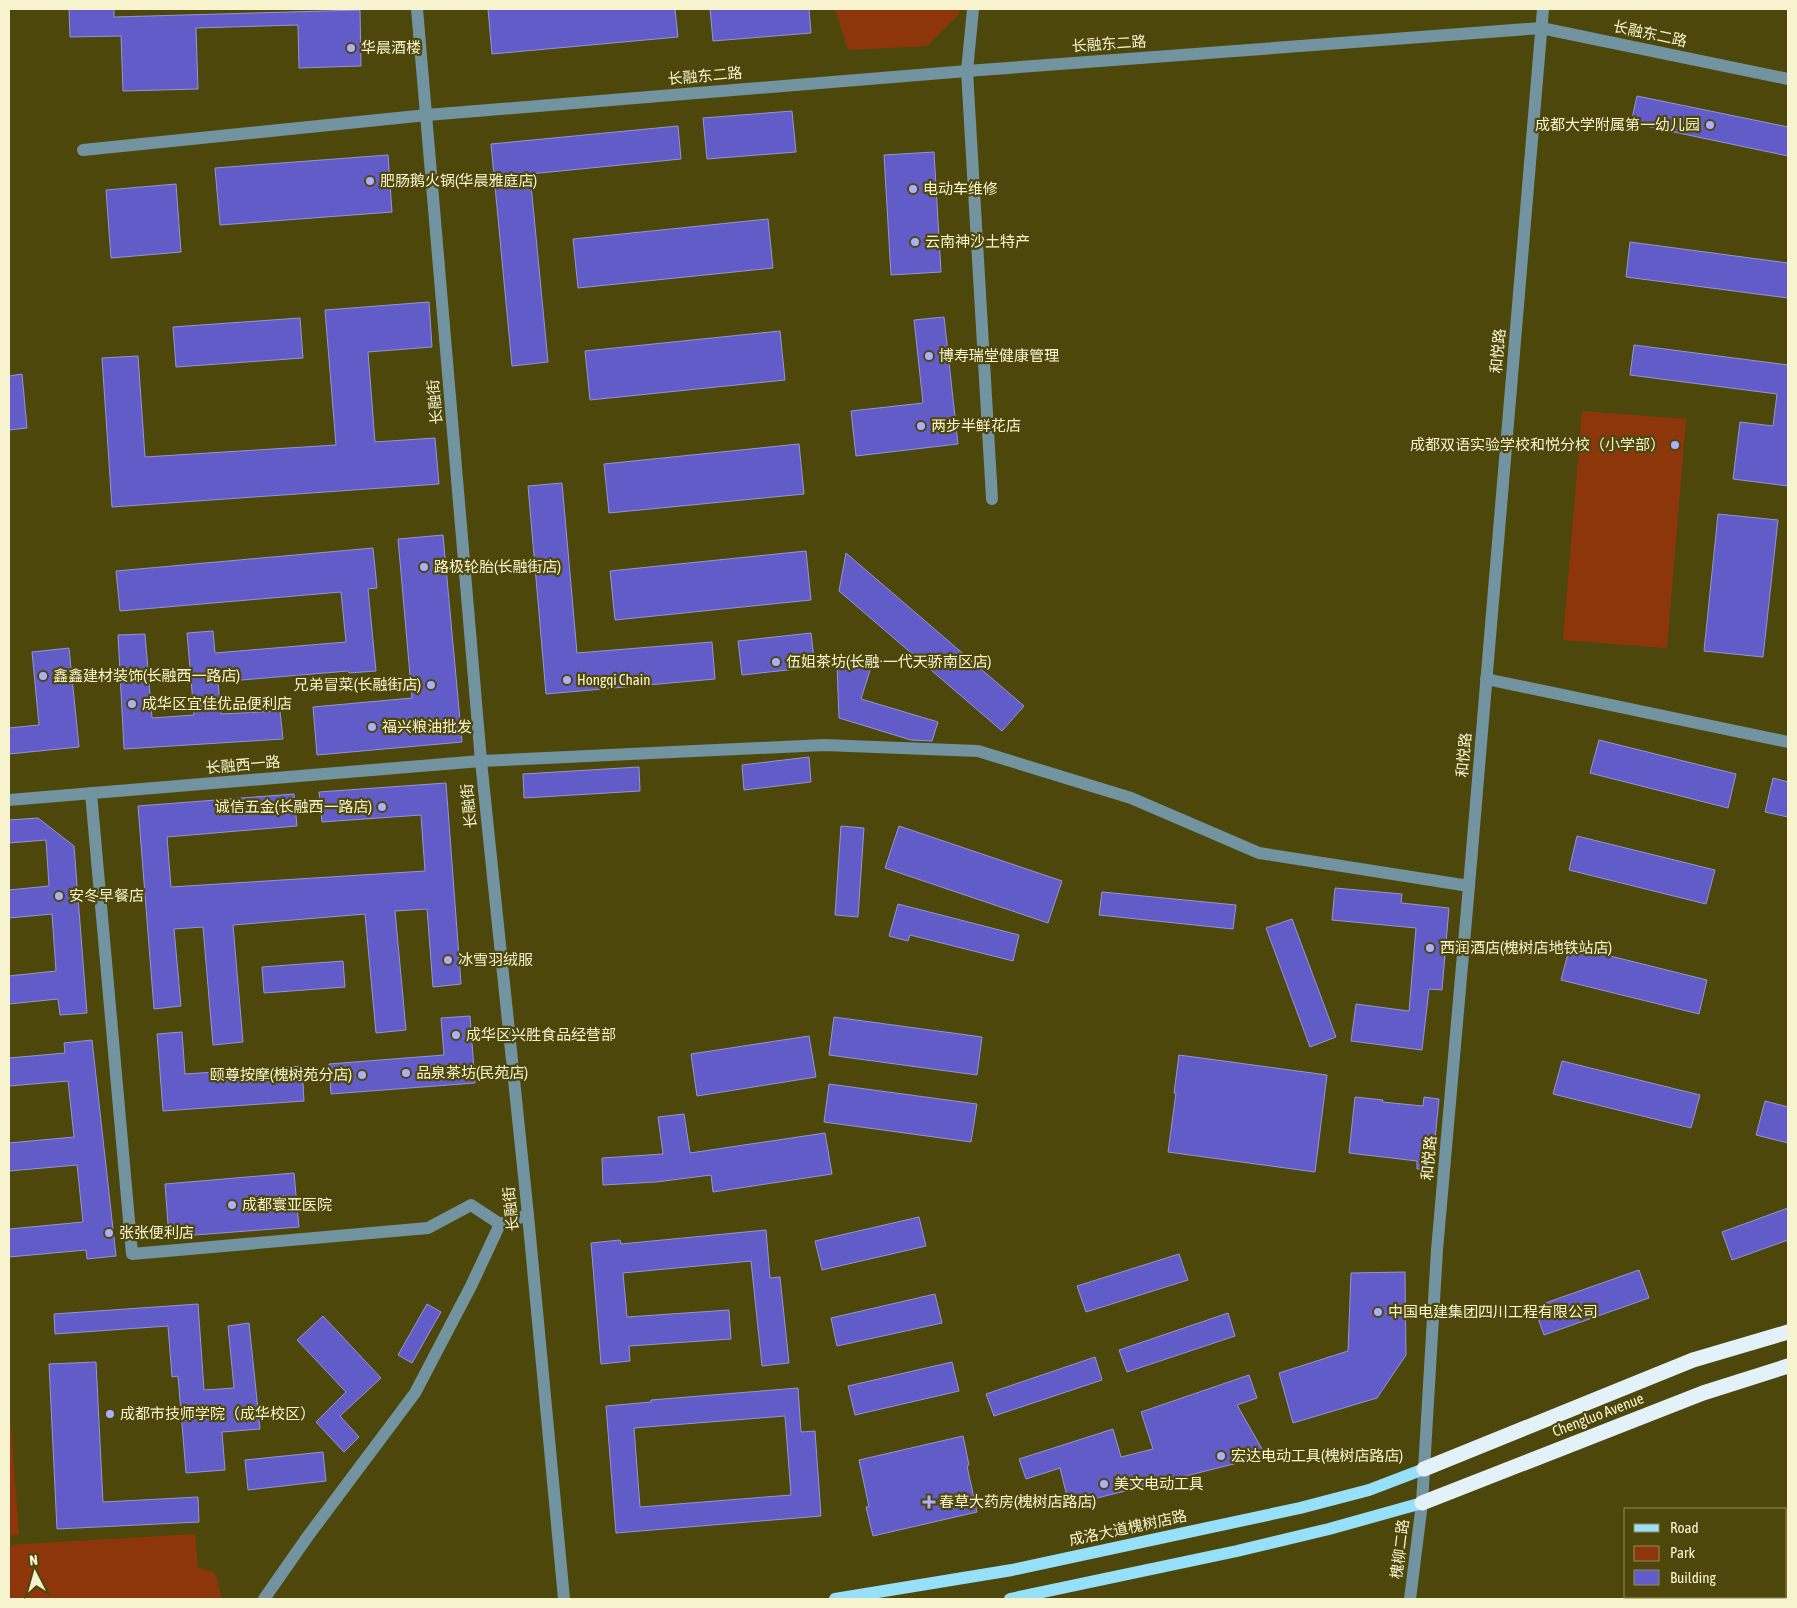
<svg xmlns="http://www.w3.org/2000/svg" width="1797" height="1608" viewBox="0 0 1797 1608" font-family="'Asap Condensed','Noto Sans SC',sans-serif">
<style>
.green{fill:#8e360b}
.building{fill:#625cc9;stroke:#9395d6;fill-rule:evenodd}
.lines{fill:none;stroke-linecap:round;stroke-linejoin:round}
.minor{stroke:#7194a0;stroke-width:12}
.major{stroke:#97e0fa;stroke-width:12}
.highway{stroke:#e2f2f8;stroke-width:15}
.poi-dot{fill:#acaffb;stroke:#4e470b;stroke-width:2}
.labels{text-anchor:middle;stroke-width:4.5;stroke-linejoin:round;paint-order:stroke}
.street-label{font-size:15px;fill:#f7f3cf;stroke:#4e470b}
.poi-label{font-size:15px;fill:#f7f3cf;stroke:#4e470b;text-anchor:start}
</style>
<rect width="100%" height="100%" fill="#4e470b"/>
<g class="green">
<path d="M835,9H959V14L927,46L848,50Z"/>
<path d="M1582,411L1686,419L1667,648L1563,640Z"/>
<path d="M9,1400L19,1535L9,1536Z"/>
<path d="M195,1534L198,1568L215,1573L222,1599H9V1545Z"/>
</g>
<g class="building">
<path d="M69,9H114V17L360,10L361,66L299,68L298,25L196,28L198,89L123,91L121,36L70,37Z"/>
<path d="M488,9H675L678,37L492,54Z"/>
<path d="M710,9H809L811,33L713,41Z"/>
<path d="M1637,96L1788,127V156L1631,123Z"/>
<path d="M792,111L796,152L707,159L703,118Z"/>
<path d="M678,126L681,159L530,174L548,362L512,366L491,144Z"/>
<path d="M934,152L941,272L891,275L884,155Z"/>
<path d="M388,155L392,212L220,225L215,168Z"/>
<path d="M176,184L181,252L111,258L106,190Z"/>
<path d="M768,219L773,268L578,288L573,239Z"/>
<path d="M1630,242L1788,263V298L1626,277Z"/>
<path d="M429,302L432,347L368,352L375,442L435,438L439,484L112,507L102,358L138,356L145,457L336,445L325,310Z"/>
<path d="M944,317L958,444L856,456L851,411L923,403L914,320Z"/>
<path d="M300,318L303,358L176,367L173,327Z"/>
<path d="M780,331L785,380L590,400L585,351Z"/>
<path d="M1634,345L1788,365V486L1733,479L1740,422L1773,426L1777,394L1630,375Z"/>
<path d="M22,374L27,428L9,430V376Z"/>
<path d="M799,444L804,494L609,513L604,464Z"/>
<path d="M562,483L577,653L712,642L715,679L546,694L528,486Z"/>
<path d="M1718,514L1778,520L1763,657L1704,651Z"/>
<path d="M443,535L462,742L317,755L313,707L412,698L398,539Z"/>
<path d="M373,548L377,588L368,589L376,671L349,673L348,671L218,682L221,714L280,711L283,739L124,749L118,635L145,634L152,718L194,715L187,633L213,631L215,653L346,642L341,592L120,611L116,571Z"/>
<path d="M806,551L811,600L615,620L610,571Z"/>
<path d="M846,553L1024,706L1002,731L839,591Z"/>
<path d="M811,633L815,667L742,675L738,641Z"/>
<path d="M69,648L79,747L9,754V728L39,725L32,652Z"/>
<path d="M872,664L861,699L938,722L932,741L911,740L839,718L837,665Z"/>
<path d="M1599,740L1736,774L1728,808L1590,773Z"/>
<path d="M809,757L811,782L744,790L742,765Z"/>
<path d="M639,767L640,791L524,798L523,774Z"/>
<path d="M1773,778L1788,782V817L1765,812Z"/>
<path d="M446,783L461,984L433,987L427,909L395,911L406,1030L376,1033L365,914L233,925L243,1042L213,1045L203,927L174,929L181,1006L154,1009L138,806L294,794L297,826L167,837L171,887L425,871L421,815L322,822L319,792Z"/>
<path d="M38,818L74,846L87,1013L60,1015L58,999L9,1004V976L56,971L52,914L9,918V890L49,886L46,840L9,843V820Z"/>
<path d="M841,826L864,828L858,917L835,915Z"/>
<path d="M899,826L1062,881L1048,923L885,868Z"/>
<path d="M1577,836L1715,870L1706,904L1569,870Z"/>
<path d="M1335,888L1402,894L1401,903L1449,908L1442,990L1429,989L1422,1050L1351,1041L1356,1004L1409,1011L1416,928L1332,920Z"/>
<path d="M1102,892L1236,905L1233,929L1099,915Z"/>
<path d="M898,904L1019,935L1013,961L910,935L908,941L889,936Z"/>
<path d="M1292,919L1336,1037L1310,1047L1266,928Z"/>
<path d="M1570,946L1707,980L1699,1014L1561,980Z"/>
<path d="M343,961L345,987L264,993L262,967Z"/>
<path d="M470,1016L475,1083L331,1094L329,1064L444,1055L441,1018Z"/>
<path d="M834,1017L982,1037L977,1075L829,1055Z"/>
<path d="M182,1032L185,1074L302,1066L304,1101L163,1111L157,1034Z"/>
<path d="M809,1036L816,1077L697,1096L691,1054Z"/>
<path d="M92,1040L116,1256L87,1259L86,1250L9,1257V1229L83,1222L77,1165L9,1171V1143L74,1137L68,1081L9,1086V1058L65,1053L64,1043Z"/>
<path d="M1179,1055L1327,1075L1315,1172L1168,1152L1176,1093H1174Z"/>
<path d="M1562,1061L1700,1095L1691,1128L1553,1094Z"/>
<path d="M829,1084L977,1104L971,1142L824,1122Z"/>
<path d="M1355,1097L1383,1100L1382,1102L1423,1106L1424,1097L1439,1099L1432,1170L1417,1169V1161L1349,1153Z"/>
<path d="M1765,1101L1788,1107V1143L1756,1135Z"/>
<path d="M684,1114L690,1153L825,1133L832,1174L713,1192L711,1175L656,1182L603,1185L602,1158L663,1154L658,1117Z"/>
<path d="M294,1173L299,1227L169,1237L165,1184Z"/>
<path d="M1788,1208V1240L1732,1260L1722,1232Z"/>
<path d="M919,1217L926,1246L822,1270L815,1241Z"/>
<path d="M766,1230L770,1278L780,1277L789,1363L762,1366L751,1261L623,1273L627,1317L729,1310L731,1339L629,1346L630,1361L601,1364L591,1243L620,1240L621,1244Z"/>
<path d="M1179,1254L1188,1280L1086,1312L1077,1286Z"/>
<path d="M1639,1270L1649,1298L1544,1335L1534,1307Z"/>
<path d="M1405,1272L1406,1355L1377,1398L1293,1423L1279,1373L1348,1351L1351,1273Z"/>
<path d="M935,1294L942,1323L837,1346L831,1318Z"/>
<path d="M198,1304L204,1390L234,1388L228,1326L249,1323L260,1429L222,1432L225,1470L186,1473L178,1376L172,1377L168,1326L55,1334L54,1314Z"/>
<path d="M427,1304L441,1312L412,1363L398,1355Z"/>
<path d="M1228,1313L1235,1336L1127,1372L1119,1350Z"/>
<path d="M323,1316L381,1378L340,1416L359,1437L344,1452L316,1422L346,1392L297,1340Z"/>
<path d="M1095,1357L1102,1380L994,1416L986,1394Z"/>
<path d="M96,1362L103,1502L198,1497L199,1522L57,1529L49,1364Z"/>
<path d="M952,1362L959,1391L855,1415L848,1386Z"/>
<path d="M1249,1375L1257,1398L1237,1405L1266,1456L1069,1505L1060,1468L1026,1479L1019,1459L1113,1429L1121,1457L1153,1449L1141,1412Z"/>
<path d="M798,1388L801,1432L815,1431L821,1516L616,1533L606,1406L651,1402V1400ZM785,1416L791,1495L640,1507L634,1428Z"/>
<path d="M963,1436L969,1465L967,1466L977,1512L873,1536L866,1507H869L859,1460Z"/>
<path d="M323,1452L326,1481L248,1490L245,1460Z"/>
</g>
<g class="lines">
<g class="minor">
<path d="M417,9L481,761L528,1215L564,1599"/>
<path d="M973,9L967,71L992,499"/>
<path d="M83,150L427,115L967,71L1541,28L1788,79"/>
<path d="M1486,679L1788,742"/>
<path d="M91,793L132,1254L428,1228L471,1205L500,1224"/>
<path d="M9,800L481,761L824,745L978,751L1131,798L1259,853L1469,886"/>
<path d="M264,1599L308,1536L415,1393L471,1286L500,1224L528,1215"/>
<path d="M1410,1599L1422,1503L1437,1250L1469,886L1543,9"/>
</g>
<g class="major">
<path d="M835,1599L1012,1570L1300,1508L1369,1490L1424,1469"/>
<path d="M1010,1599L1237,1551L1329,1529L1422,1503"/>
</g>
<g class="highway">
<path d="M1424,1469L1693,1360L1788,1332"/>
<path d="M1422,1503L1703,1393L1788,1366"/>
</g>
</g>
<g class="poi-dot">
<circle cx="351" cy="48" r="5"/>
<circle cx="1710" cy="125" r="5"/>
<circle cx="370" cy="181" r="5"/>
<circle cx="913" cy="189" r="5"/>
<circle cx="915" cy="242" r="5"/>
<circle cx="929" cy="356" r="5"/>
<circle cx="921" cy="426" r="5"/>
<circle cx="1675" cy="445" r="5"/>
<circle cx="424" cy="567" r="5"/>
<circle cx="776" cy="662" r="5"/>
<circle cx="43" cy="676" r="5"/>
<circle cx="567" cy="680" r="5"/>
<circle cx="431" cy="685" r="5"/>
<circle cx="132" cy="704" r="5"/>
<circle cx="372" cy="727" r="5"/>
<circle cx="382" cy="807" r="5"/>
<circle cx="59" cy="896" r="5"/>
<circle cx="1430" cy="948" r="5"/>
<circle cx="448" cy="960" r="5"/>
<circle cx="456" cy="1035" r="5"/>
<circle cx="406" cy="1073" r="5"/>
<circle cx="362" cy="1075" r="5"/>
<circle cx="232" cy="1205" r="5"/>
<circle cx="109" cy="1233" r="5"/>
<circle cx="1378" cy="1312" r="5"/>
<circle cx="110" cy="1414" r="5"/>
<circle cx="1221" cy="1456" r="5"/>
<circle cx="1104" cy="1484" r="5"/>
<path d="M926.5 1494.5h5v5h5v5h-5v5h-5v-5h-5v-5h5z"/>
</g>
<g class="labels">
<g class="street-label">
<text transform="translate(1650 34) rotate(12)" y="5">长融东二路</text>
<text transform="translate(1109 44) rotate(-4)" y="5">长融东二路</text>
<text transform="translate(705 76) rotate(-5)" y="5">长融东二路</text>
<text transform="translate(1498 351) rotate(-85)" y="5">和悦路</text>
<text transform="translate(435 402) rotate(-95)" y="5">长融街</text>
<text transform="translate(1464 755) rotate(-85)" y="5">和悦路</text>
<text transform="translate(243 765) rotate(-5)" y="5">长融西一路</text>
<text transform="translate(469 806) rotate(-96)" y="5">长融街</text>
<text transform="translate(1429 1158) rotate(-85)" y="5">和悦路</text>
<text transform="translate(511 1209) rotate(-96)" y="5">长融街</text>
<text transform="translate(1598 1415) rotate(-21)" y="5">Chengluo Avenue</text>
<text transform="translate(1128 1528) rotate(-12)" y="5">成洛大道槐树店路</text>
<text transform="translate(1400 1549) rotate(-83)" y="5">槐柳二路</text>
</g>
<g class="poi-label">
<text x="361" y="53">华晨酒楼</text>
<text x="1700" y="130" text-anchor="end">成都大学附属第一幼儿园</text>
<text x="380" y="186">肥肠鹅火锅(华晨雅庭店)</text>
<text x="923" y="194">电动车维修</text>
<text x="925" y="247">云南神沙土特产</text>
<text x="939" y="361">博寿瑞堂健康管理</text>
<text x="931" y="431">两步半鲜花店</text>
<text x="1665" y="450" text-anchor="end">成都双语实验学校和悦分校（小学部）</text>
<text x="434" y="572">路极轮胎(长融街店)</text>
<text x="786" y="667">伍姐茶坊(长融·一代天骄南区店)</text>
<text x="53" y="681">鑫鑫建材装饰(长融西一路店)</text>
<text x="577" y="685">Hongqi Chain</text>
<text x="421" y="690" text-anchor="end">兄弟冒菜(长融街店)</text>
<text x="142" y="709">成华区宜佳优品便利店</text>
<text x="382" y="732">福兴粮油批发</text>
<text x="372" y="812" text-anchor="end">诚信五金(长融西一路店)</text>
<text x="69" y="901">安冬早餐店</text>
<text x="1440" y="953">西润酒店(槐树店地铁站店)</text>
<text x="458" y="965">冰雪羽绒服</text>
<text x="466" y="1040">成华区兴胜食品经营部</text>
<text x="416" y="1078">品泉茶坊(民苑店)</text>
<text x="352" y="1080" text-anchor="end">颐尊按摩(槐树苑分店)</text>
<text x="242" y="1210">成都寰亚医院</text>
<text x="119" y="1238">张张便利店</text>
<text x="1388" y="1317">中国电建集团四川工程有限公司</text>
<text x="120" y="1419">成都市技师学院（成华校区）</text>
<text x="1231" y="1461">宏达电动工具(槐树店路店)</text>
<text x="1114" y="1489">美文电动工具</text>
<text x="939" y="1507">春草大药房(槐树店路店)</text>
</g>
</g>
<rect width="1797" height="1608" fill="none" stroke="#f7f3cf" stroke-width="20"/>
<rect x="1624" y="1508" width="162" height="90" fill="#4e470b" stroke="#928c59"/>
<rect x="1634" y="1524" width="25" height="8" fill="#97e0fa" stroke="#928c59"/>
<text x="1670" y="1533" font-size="15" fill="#f7f3cf">Road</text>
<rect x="1634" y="1546" width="25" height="15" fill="#8e360b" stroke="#928c59"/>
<text x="1670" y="1558" font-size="15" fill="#f7f3cf">Park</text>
<rect x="1634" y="1570" width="25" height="15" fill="#625cc9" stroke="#928c59"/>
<text x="1670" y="1583" font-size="15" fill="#f7f3cf">Building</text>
<g transform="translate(35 1573) rotate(354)" stroke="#4e470b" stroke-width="4" paint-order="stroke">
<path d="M0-4L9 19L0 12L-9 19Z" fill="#f7f3cf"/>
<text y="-8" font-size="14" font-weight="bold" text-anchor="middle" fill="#f7f3cf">N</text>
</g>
</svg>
